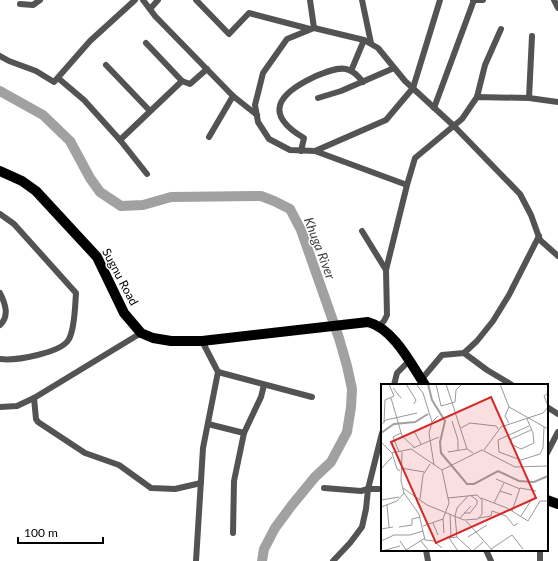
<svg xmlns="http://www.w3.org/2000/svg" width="558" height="561" viewBox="0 0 558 561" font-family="Lato,sans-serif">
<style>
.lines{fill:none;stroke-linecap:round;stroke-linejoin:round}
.river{stroke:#a1a1a1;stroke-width:10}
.minor{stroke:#535353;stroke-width:6}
.primary{stroke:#000;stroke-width:10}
.labels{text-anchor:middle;stroke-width:3;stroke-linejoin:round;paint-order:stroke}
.street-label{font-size:12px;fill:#000;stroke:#fff}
.water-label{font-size:13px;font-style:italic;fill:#424242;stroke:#fff}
.inset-river{fill:none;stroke:#a1a1a1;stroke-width:2}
.inset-road{fill:none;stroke:#999;stroke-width:1}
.view{fill:#d62828;fill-opacity:0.15;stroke:#d62828;stroke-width:2}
.inset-edge{fill:none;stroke:#000;stroke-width:2}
</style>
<rect width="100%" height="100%" fill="#fff"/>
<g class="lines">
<path class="river" d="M0,91L43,115L70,141L90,178L100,192L121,206L143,205L171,197L261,196L274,201L290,209L301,230L339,338L347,366L352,389L351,407L347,432L331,462L315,477L292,505L275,528L264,549L262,561"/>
<g class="minor">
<path d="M143,0L155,16L233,96L257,115"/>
<path d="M196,0L229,34L249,13L310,29"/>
<path d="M310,0L314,28"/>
<path d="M362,0L371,43"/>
<path d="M473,0H483"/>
<path d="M554,0L558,8"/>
<path d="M20,4L33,5L40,0"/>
<path d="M150,9L158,0"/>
<path d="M146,43L182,81"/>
<path d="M0,56L9,61L36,71L54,82L90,41L135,0"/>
<path d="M106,65L150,111"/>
<path d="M351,71L364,40"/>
<path d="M58,78L84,100L120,140L147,174"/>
<path d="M477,97L485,65L501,29"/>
<path d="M318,98L341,91L394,68"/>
<path d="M529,98L532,36"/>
<path d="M434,108L474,0"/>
<path d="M209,137L233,96"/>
<path d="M120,140L182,81L190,84L207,69"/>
<path d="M301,151L304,138C263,114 278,94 314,77C323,73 336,67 346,69C354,71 358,76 363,82"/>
<path d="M315,151L386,120L413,88L440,0"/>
<path d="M407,185L315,151L290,150L269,139L258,122L255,105L263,73L287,39L314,28L364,40L378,48L405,81L454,126L520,194L531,215L540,240L558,256"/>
<path d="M0,214L14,224L76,293C75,306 75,328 69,339C62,353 15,361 0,359"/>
<path d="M362,231L386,270"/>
<path d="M0,293C5,303 10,316 0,325"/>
<path d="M379,326L384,321L387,315L386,270L407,185L415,158L462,119L477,97L529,98L558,102"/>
<path d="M464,353L487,370L512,385"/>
<path d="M218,372L312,397"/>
<path d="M421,380L442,355L464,353L477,341L493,321L509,295L539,236"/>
<path d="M394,385L397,373L409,361"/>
<path d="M34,398L36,419L38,422L85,453L119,465L151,488L175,489L201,483"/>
<path d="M0,407L17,406L34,398L141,333"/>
<path d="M547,407L558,414"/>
<path d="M208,424L244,433"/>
<path d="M547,453L558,432"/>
<path d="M324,488L361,491L368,489H382"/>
<path d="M233,533L234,481L244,433L261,397L264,385"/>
<path d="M426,550L428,561"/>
<path d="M486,550L491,561"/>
<path d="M196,561L203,448L218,372L202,341"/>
<path d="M333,561L350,543L362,527L366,509L368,489L382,433"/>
<path d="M540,561V550"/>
</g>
<g class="primary">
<path d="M0,171L22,181L36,191L97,257L124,313L141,333L153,338L171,341H202L368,322C394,329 411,364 425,385"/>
<path d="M547,500L558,504"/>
</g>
</g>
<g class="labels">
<g class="street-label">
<text transform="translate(120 277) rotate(62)" y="4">Sugnu Road</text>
</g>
<g class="water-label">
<text transform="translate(320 248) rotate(69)" y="5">Khuga River</text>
</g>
</g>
<g transform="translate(381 384)">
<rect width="167" height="167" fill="#fff"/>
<path class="inset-river" d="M47,0L51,16L64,37L59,58L60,69L86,100H93L117,87L138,97L153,98L167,92M0,49L13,40L34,38L47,30"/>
<path class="inset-road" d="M25,0L35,16L33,20M35,0L42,9L51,38M55,0L60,22L74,18L75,6L81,0M65,0L86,65L92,69M119,0L128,23L167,45M12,4L20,14M167,9L163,12L167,22M10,14L21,52L33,63M146,35L152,49L153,59L140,65L130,60V55L150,46M71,37L77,56V66M3,39L4,16L13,12L8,0M128,39L124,32L128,23M0,41L5,36L36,29M148,42L117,56L118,68L140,76L159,70L162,64L163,43M80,44L89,39L115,42L117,45M33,47L40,60M0,58L11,69L30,65L61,86L101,66L134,83L167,82M32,64L58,53M103,66L120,43L162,29L167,23M18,68L12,53L20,49M21,68L20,97L23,109L38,130L44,156L53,157L61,164M67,68L86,65M11,69L16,85L19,87M53,81L48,49L51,38L57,32M20,84L43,88M0,85L11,73M115,95L139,105M22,104L46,121L83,136L97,135L101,130V116L96,111L67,114M119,107L131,111M87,112L76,124L74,132L76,153L91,167M100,114L126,124L147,137L159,117H167M39,115L42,91L49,80M0,116L18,113M113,119L123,99M6,121L8,143M0,123L16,117L23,109M131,127L139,104L155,107M83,129H89L96,120V116L89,111M69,130L70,152M140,132L151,115M79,134L90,122M98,134L110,132L111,127L125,132L133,142L137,139M62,135L63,149M85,137L112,167M52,139L57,151M42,142L62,135L68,119L61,86M18,143L31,141V135L39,133M0,145L12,143M76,153L68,154L77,167M87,153L106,141M0,157L13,151H29L42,147M19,157L25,166L44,154M40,157L48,167M110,165L131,151L142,165M1,167L19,162M92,167L102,158"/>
<path class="view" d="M110,13L155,114L55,159L10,58Z"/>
<rect width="167" height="167" class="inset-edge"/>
</g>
<path d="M18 537v6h85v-6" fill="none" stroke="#000000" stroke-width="2"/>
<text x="24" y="537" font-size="12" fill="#000000" stroke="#ffffff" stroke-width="3" paint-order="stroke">100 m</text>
</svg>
